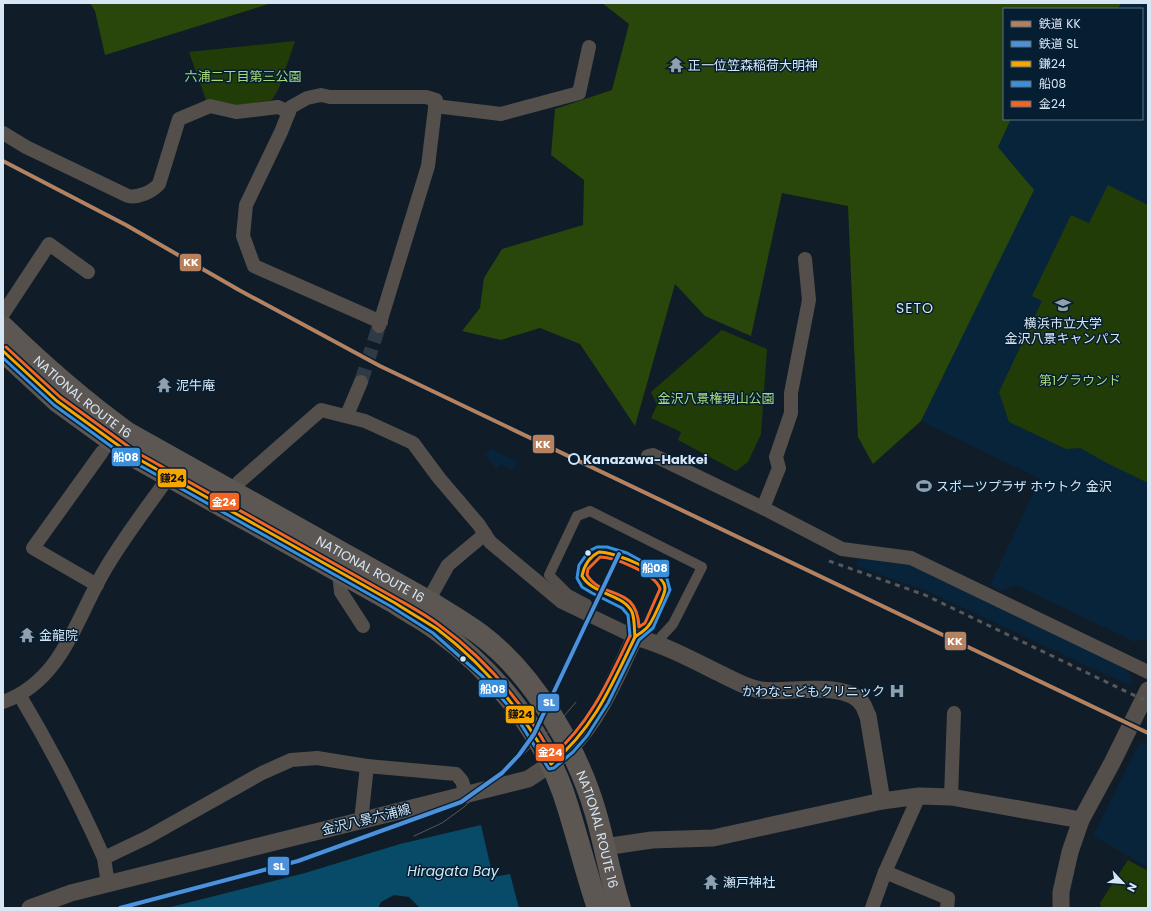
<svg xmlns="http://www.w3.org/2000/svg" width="1151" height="911" viewBox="0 0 1151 911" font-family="Poppins,'Noto Sans JP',sans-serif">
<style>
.built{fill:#08243b}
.green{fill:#223c07}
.forest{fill:#29470a}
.water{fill:#074b68}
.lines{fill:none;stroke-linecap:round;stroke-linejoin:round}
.minor-tunnel{stroke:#2e3b47;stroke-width:14;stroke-dasharray:14 7;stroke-linecap:butt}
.pedestrian{stroke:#544f4b;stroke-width:10}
.minor{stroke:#544f4b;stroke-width:14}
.tertiary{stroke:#544f4b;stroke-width:17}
.trunk{stroke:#5c5753;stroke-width:22}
.tram{stroke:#56595c;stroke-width:1}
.rail{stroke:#56595c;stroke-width:3;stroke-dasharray:5 5;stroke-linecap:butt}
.bus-1-casing{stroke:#061e32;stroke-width:6}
.bus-2-casing{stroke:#061e32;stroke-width:6}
.bus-3-casing{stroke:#061e32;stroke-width:6}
.bus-1{stroke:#f7a600;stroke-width:3}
.bus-2{stroke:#3a90db;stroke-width:3}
.bus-3{stroke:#f26522;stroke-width:3}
.rail-1-casing{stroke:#061e32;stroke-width:7}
.rail-2-casing{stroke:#061e32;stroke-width:7}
.rail-1{stroke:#b6815c;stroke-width:4}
.rail-2{stroke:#4d91da;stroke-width:4}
.stop-dot{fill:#061e32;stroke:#d7e6f4;stroke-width:2}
.bus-dot{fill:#d7e6f4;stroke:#061e32;stroke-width:1.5}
.labels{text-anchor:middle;stroke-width:3;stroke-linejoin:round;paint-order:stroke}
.poi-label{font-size:13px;fill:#d7e6f4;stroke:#061e32;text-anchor:start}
.park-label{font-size:13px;fill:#a8d97d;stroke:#061e32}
.street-label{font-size:13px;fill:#d7e6f4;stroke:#061e32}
.stop-label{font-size:13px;font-weight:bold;fill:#d7e6f4;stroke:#061e32;text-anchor:start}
.neighbourhood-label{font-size:14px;letter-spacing:1px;fill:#d7e6f4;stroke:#061e32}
.water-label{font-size:14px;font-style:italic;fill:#d3e7f3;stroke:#061e32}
.line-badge{stroke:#061e32;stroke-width:1.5}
.badge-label{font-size:11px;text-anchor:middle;font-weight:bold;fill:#fff}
.pale-badge-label{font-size:11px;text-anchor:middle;font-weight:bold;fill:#111}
</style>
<rect width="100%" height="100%" fill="#101d28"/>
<g class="built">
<path d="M1121,3H1148V641L1144,639L1135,642L1016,585L1002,591L990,585L1040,479L921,421L1033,190L998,147L1011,119H1142V9H1118Z"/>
<path d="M492,449L517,462L513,470L501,464L496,468L485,455Z"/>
<path d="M858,557L908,562L1112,661L1129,672L1133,687L925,590L856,566Z"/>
<path d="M1140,742L1148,746V867L1093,836Z"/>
</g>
<g class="green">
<path d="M295,41L279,88L272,100L236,106L206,100L189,52Z"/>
<path d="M1108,185L1148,205V483L1105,462L1080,448L1066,449L1009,422L999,392L1042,301L1032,296L1071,215L1089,223Z"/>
<path d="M722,330L767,349L761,434L748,462L736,471L678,440L681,432L651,418L657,405L651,392Z"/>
<path d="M1128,860L1148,871V908H1101L1100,903Z"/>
</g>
<g class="forest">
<path d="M90,3H272L105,55L95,11Z"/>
<path d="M602,3H1121L1118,9H1004V119H1011L998,147L1034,190L921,421L873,464L858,437L848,206L782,193L751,336L705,316L675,284L635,426L580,344L540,328L501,340L462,331L480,308L484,278L502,249L583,225L584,180L551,155L555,109L612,90L629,24Z"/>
</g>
<path class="water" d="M481,825L493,877L510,874L519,908H420L409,897L394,895L381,902L378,908H167L305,873L400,844Z"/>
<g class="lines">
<path class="minor-tunnel" d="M361,382L379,326"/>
<path class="pedestrian" d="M587,604L568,594L549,575L577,516L590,511L702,567L673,624L661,637L658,643"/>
<g class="minor">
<path d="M435,106L501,114L579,93L589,47"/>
<path d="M3,133L26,147L128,196C138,198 152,192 159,184L179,119L210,106L236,112L278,107L289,112"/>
<path d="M3,314L49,244L88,272"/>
<path d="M379,326L428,166L436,100L426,97H330L321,95L307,98L291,107L281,132L246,205L243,236L254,266L381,322"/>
<path d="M347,415L361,382"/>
<path d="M648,456L653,455L763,508L842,549L911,558L1148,672"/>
<path d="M229,498L239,482L321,410L365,421L413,443L439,478L479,525L490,542L562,602L635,637"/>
<path d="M763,508L779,468L776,457L791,413V393L809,300L805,259"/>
<path d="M339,572L341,592L363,626"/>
<path d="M97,585L33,548L102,452"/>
<path d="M428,601L448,565L485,534"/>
<path d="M20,696C51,748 79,802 104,858"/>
<path d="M3,702C61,681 75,622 103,573C120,543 142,514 163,485"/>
<path d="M951,797L954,713"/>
<path d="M361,821L367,766"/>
<path d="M885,872L948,898L947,908"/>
<path d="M108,884L104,858L148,837L262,773L291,760L317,758L367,766L456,774L462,781L466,794"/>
<path d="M872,908L885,872L919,796"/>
</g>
<g class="tertiary">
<path d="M604,847L652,840L713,838L882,801L919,796L951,797L1081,820"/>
<path d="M30,908L71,893L528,779C543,769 558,760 570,748C600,718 617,675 635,637C665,645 691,659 719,673C732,679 746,688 761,690C787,694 847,679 863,705C865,708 866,713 868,716L882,801"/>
<path d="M1061,908V892L1070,852L1081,820L1112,763L1148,690"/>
</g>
<g class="trunk">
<path id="s1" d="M3,327C42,365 82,400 126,432L428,601C446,612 465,623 481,635C535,676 578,751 596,814C605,845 610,877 620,908"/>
<path d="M3,351L57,401L133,456L395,603C408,612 423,619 436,629C492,669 539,726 563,792C576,830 585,870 598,908"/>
</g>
<g class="tram">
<path d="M509,767L558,723L576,702"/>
<path d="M414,836L442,823L464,807L496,778"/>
</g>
<path class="rail" d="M829,561L925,595L1148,702"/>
<defs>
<g id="bus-1">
<path d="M3,351L57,401L133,456L395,603C409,612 423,620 437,629C485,665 522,711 551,764C594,728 611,687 635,637"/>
<path d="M599,552C613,552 666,571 665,589C665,594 653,620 649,625C646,630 639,634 635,637C634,629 635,620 632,612C624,594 593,595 582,576C584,566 589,557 599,552Z"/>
</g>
<path id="bus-2" d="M3,358L54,405L130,460L392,607L433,633L483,677L512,710L549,769L554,768L573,752L587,736L608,703L639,640L653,628L670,590L667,579L660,571L627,553L607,547H597L589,551L579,565L577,578L582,587L592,593L622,608L628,615L630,636"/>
<g id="bus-3">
<path d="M6,347L60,397L136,452L397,599C411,607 426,615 439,625C487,660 525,705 552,756C590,724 609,680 630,636"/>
<path d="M600,557C615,557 656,574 660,589L645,623L639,627C637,584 602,600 587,575L588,569Z"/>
</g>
</defs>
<use href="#bus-1" class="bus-1-casing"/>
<use href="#bus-2" class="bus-2-casing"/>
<use href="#bus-3" class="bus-3-casing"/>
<use href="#bus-1" class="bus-1"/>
<use href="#bus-2" class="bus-2"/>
<use href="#bus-3" class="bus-3"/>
<defs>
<path id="rail-1" d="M3,161L126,225L239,290L380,366L1148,733"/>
<path id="rail-2" d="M120,908L298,861L461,802L502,773L519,755L534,734L619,554"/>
</defs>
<use href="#rail-1" class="rail-1-casing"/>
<use href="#rail-2" class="rail-2-casing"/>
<use href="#rail-1" class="rail-1"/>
<use href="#rail-2" class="rail-2"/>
</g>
<defs>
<symbol id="temple-bare" viewBox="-9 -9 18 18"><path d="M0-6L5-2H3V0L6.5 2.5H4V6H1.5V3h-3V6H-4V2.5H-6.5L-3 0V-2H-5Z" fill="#91a0ad" stroke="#061e32" stroke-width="2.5" paint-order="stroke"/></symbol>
<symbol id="university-bare" viewBox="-9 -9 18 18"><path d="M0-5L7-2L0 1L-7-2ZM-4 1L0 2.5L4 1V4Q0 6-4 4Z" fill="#91a0ad" stroke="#061e32" stroke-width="2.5" paint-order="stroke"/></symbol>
<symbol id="stadium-bare" viewBox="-9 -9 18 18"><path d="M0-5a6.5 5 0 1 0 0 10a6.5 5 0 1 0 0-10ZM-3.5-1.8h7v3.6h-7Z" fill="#91a0ad" stroke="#061e32" stroke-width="2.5" paint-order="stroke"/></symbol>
<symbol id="hospital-bare" viewBox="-9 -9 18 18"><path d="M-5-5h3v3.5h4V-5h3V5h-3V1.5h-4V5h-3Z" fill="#91a0ad" stroke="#061e32" stroke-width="2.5" paint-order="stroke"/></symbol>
</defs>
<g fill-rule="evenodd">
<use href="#temple-bare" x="665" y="54" width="22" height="22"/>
<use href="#university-bare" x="1052" y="294" width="22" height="22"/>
<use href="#temple-bare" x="153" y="374" width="22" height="22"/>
<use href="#stadium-bare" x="913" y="475" width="22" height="22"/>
<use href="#temple-bare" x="16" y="624" width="22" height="22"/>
<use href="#hospital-bare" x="886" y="680" width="22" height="22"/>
<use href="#temple-bare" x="700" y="871" width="22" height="22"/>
</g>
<circle class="stop-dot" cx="574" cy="459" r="5"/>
<g class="bus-dot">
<circle cx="588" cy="553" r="3.5"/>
<circle cx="463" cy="659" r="3.5"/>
</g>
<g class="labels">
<g class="poi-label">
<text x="688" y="70">正一位笠森稲荷大明神</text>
<text x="1063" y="328" text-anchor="middle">横浜市立大学<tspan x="1063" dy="15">金沢八景キャンパス</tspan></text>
<text x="176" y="390">泥牛庵</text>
<text x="936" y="491">スポーツプラザ ホウトク 金沢</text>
<text x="39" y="640">金龍院</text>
<text x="885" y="696" text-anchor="end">かわなこどもクリニック</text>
<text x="723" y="887">瀬戸神社</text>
</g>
<g class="park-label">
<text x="243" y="81">六浦二丁目第三公園</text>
<text x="1080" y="385">第1グラウンド</text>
<text x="716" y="403">金沢八景権現山公園</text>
</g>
<g class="street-label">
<text dy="5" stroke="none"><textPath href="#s1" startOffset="106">NATIONAL ROUTE 16</textPath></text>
<text dy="5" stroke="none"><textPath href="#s1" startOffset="442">NATIONAL ROUTE 16</textPath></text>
<text transform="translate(366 819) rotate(-14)" y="5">金沢八景六浦線</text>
<text dy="5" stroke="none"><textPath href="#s1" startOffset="802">NATIONAL ROUTE 16</textPath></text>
</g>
<g class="stop-label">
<text x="583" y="464">Kanazawa-Hakkei</text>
</g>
<g class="neighbourhood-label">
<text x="915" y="313">SETO</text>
</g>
<g class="water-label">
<text x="453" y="876">Hiragata Bay</text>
</g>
</g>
<g class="line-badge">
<rect x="179" y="253" width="23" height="19" rx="4" fill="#b6815c"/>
<rect x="532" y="434" width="23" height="20" rx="4" fill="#b6815c"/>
<rect x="111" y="447" width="30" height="20" rx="4" fill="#3a90db"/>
<rect x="157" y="468" width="30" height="20" rx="4" fill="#f7a600"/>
<rect x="209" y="492" width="31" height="19" rx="4" fill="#f26522"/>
<rect x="640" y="559" width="30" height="19" rx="4" fill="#3a90db"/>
<rect x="944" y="631" width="23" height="20" rx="4" fill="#b6815c"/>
<rect x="478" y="679" width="30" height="19" rx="4" fill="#3a90db"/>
<rect x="537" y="693" width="23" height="19" rx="4" fill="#4d91da"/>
<rect x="505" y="705" width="30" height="19" rx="4" fill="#f7a600"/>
<rect x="535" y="743" width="30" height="19" rx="4" fill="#f26522"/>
<rect x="267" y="856" width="23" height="20" rx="4" fill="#4d91da"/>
</g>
<g class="badge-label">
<text x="191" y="266">KK</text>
<text x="543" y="448">KK</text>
<text x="126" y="461">船08</text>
<text x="224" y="506">金24</text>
<text x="655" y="572">船08</text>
<text x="955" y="645">KK</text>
<text x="493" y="693">船08</text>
<text x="549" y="706">SL</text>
<text x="550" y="756">金24</text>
<text x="279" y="870">SL</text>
</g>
<g class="pale-badge-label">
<text x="172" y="482">鎌24</text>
<text x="520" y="718">鎌24</text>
</g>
<rect width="1151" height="911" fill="none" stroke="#d7e6f4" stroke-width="8"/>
<rect x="1003" y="8" width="140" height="112" fill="#061e32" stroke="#5a6e80"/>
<rect x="1011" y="21" width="20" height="6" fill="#b6815c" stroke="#5a6e80"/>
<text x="1039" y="28" font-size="12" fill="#d7e6f4">鉄道 KK</text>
<rect x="1011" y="41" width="20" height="6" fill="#4d91da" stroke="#5a6e80"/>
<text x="1039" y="48" font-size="12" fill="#d7e6f4">鉄道 SL</text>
<rect x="1011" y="61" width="20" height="6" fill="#f7a600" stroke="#5a6e80"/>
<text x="1039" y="68" font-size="12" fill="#d7e6f4">鎌24</text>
<rect x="1011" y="81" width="20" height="6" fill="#3a90db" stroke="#5a6e80"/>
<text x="1039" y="88" font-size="12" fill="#d7e6f4">船08</text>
<rect x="1011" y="101" width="20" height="6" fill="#f26522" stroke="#5a6e80"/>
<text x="1039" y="108" font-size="12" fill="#d7e6f4">金24</text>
<g transform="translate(1123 883) rotate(116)" stroke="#061e32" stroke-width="3" paint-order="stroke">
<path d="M0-3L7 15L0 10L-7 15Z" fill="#d7e6f4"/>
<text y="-6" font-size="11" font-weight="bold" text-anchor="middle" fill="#d7e6f4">N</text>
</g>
</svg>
